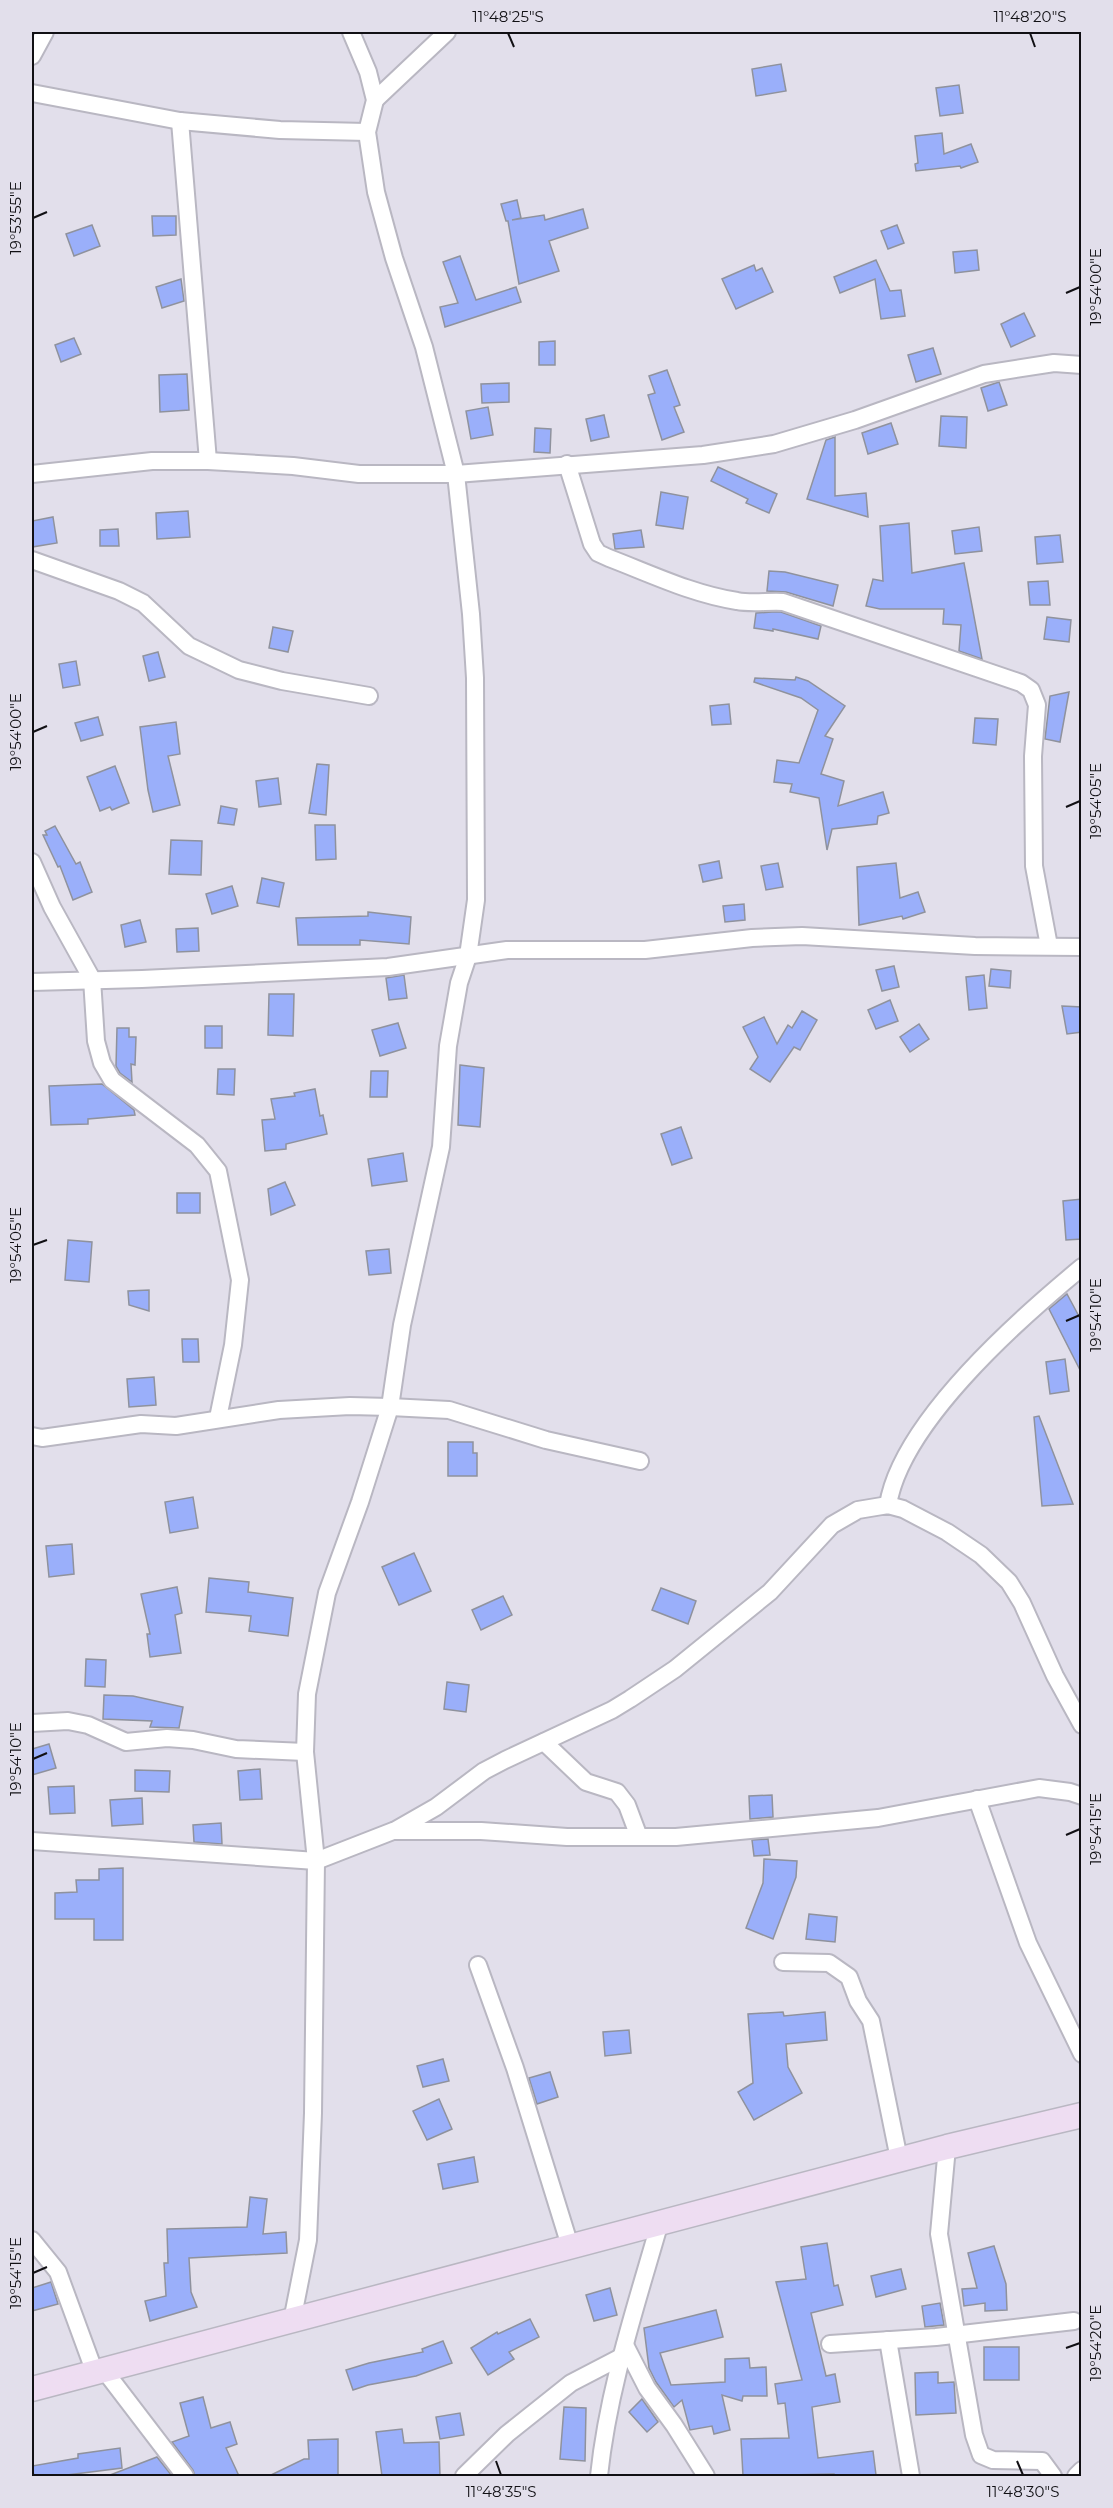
<svg xmlns="http://www.w3.org/2000/svg" width="1113" height="2508" viewBox="0 0 1113 2508" font-family="Montserrat,sans-serif">
<style>
.building{fill:#9aaffa;stroke:#8f929d;stroke-width:1.5}
.lines{fill:none;stroke-linecap:round;stroke-linejoin:round}
.street-casing{stroke:#b9b7c2;stroke-width:20}
.secondary-casing{stroke:#b9b7c2;stroke-width:27}
.street{stroke:#fff;stroke-width:16}
.secondary{stroke:#eeddf2;stroke-width:24}
.ticks{fill:none;stroke:#111014;stroke-width:2}
.neatline{fill:none;stroke:#111014;stroke-width:2}
.ticks-label{font-size:15px;text-anchor:middle;fill:#111014}
</style>
<rect width="100%" height="100%" fill="#e2dfeb"/>
<g class="building">
<path d="M781,64L786,91L756,96L752,69Z"/>
<path d="M959,85L963,113L940,116L936,88Z"/>
<path d="M942,133L944,154L971,144L978,162L961,168L960,166L916,171L915,164L918,163L915,136Z"/>
<path d="M517,200L521,218L512,220L544,215L545,220L583,209L588,228L549,241L559,271L519,284L508,221H506L501,204Z"/>
<path d="M152,216H176V235L153,236Z"/>
<path d="M92,225L100,246L74,256L66,234Z"/>
<path d="M897,225L904,243L888,249L881,231Z"/>
<path d="M977,250L979,270L955,273L953,252Z"/>
<path d="M460,256L476,300L516,287L521,302L445,327L440,307L458,303L443,262Z"/>
<path d="M876,260L890,291L901,290L905,316L881,319L875,279L840,293L834,277Z"/>
<path d="M754,265L756,271L762,268L773,292L736,309L722,279Z"/>
<path d="M181,279L184,301L162,308L156,287Z"/>
<path d="M1024,313L1035,336L1011,347L1001,324Z"/>
<path d="M74,338L81,354L61,362L55,345Z"/>
<path d="M555,341V365H539V342Z"/>
<path d="M933,348L941,374L916,382L908,355Z"/>
<path d="M667,370L680,405L674,407L684,432L662,440L648,395L655,393L649,376Z"/>
<path d="M187,374L189,410L160,412L159,375Z"/>
<path d="M999,382L1007,405L988,411L981,388Z"/>
<path d="M509,383V402L482,403L481,384Z"/>
<path d="M488,407L493,435L471,439L466,411Z"/>
<path d="M604,415L609,437L591,441L586,419Z"/>
<path d="M941,416L967,417L966,448L939,446Z"/>
<path d="M891,423L898,444L868,454L862,433Z"/>
<path d="M535,428L551,429L550,453L534,452Z"/>
<path d="M835,437V496L866,493L868,517L807,499L826,440Z"/>
<path d="M718,467L777,494L769,513L746,503L748,499L711,481Z"/>
<path d="M661,492L688,497L683,529L656,525Z"/>
<path d="M188,511L190,537L157,539L156,513Z"/>
<path d="M53,517L57,543L32,547V521Z"/>
<path d="M909,523L912,573L964,563L982,659L959,651L961,625L943,624L944,609H880L866,606L873,579L883,581L880,526Z"/>
<path d="M979,527L982,551L955,554L952,531Z"/>
<path d="M118,529L119,546H100V530Z"/>
<path d="M641,530L644,547L615,549L613,534Z"/>
<path d="M1060,535L1063,562L1037,564L1035,537Z"/>
<path d="M769,571L785,572L838,585L833,606L786,592L767,591Z"/>
<path d="M1048,581L1050,605H1030L1028,582Z"/>
<path d="M772,612H781L821,626L818,639L773,629V631L754,628L756,613Z"/>
<path d="M1047,617L1071,620L1069,642L1044,639Z"/>
<path d="M273,627L293,631L288,652L269,648Z"/>
<path d="M158,652L165,677L149,681L143,656Z"/>
<path d="M76,661L80,685L63,688L59,664Z"/>
<path d="M796,677L808,681L845,706L825,736L833,739L821,774L844,781L838,806L883,792L889,813L878,816L877,824L832,829L827,850L819,798L790,792L792,784L774,782L777,760L799,763L818,710L801,698L754,682L755,678L795,680Z"/>
<path d="M1069,692L1060,742L1045,739L1050,696Z"/>
<path d="M729,704L731,724L712,725L710,706Z"/>
<path d="M98,717L103,735L81,741L75,723Z"/>
<path d="M975,718L998,719L996,745L973,743Z"/>
<path d="M176,722L180,754L168,756L180,805L153,812L148,790L140,727Z"/>
<path d="M317,764L329,765L326,815L309,813Z"/>
<path d="M115,766L129,803L112,810L110,807L100,811L87,777Z"/>
<path d="M278,778L281,804L259,807L256,781Z"/>
<path d="M221,806L237,809L234,825L218,823Z"/>
<path d="M315,825H335L336,859L316,860Z"/>
<path d="M55,826L76,864L80,862L92,892L73,900L60,866L58,867L43,835H47L45,831Z"/>
<path d="M171,840L202,841L201,875L169,874Z"/>
<path d="M719,861L722,878L703,882L699,865Z"/>
<path d="M778,863L783,887L766,890L761,866Z"/>
<path d="M896,863L900,898L918,892L925,912L903,919L902,916L859,925L857,867Z"/>
<path d="M262,878L284,883L279,907L257,903Z"/>
<path d="M232,886L238,906L212,914L206,894Z"/>
<path d="M744,904L745,920L725,922L723,906Z"/>
<path d="M368,912L411,917L409,944L360,940V945H298L296,918L368,916Z"/>
<path d="M140,920L146,942L125,947L121,925Z"/>
<path d="M198,928L199,951L177,952L176,929Z"/>
<path d="M894,966L899,987L882,991L876,970Z"/>
<path d="M991,969L1011,971L1010,988L989,986Z"/>
<path d="M404,975L407,998L389,1000L386,978Z"/>
<path d="M984,975L987,1008L969,1010L966,977Z"/>
<path d="M269,994H294L293,1036L268,1035Z"/>
<path d="M890,1000L898,1021L876,1029L868,1010Z"/>
<path d="M1062,1006L1082,1007V1032L1067,1034Z"/>
<path d="M802,1011L817,1020L800,1050L794,1047L770,1082L750,1069L758,1057L743,1027L764,1017L777,1044L788,1025L792,1028Z"/>
<path d="M398,1023L406,1048L380,1056L372,1030Z"/>
<path d="M919,1024L929,1039L910,1052L900,1037Z"/>
<rect x="205" y="1026" width="17" height="22"/>
<path d="M117,1028H129V1037H136L135,1065L131,1064L132,1082L120,1073L116,1066Z"/>
<path d="M460,1065L484,1068L480,1127L458,1125Z"/>
<path d="M218,1069H235L234,1095L217,1094Z"/>
<path d="M371,1071H388L387,1097H370Z"/>
<path d="M102,1084L134,1110L135,1115L88,1119V1124L51,1125L49,1086Z"/>
<path d="M315,1089L320,1116L323,1115L327,1134L286,1144V1149L265,1151L262,1120L275,1119L271,1099L295,1096L294,1093Z"/>
<path d="M681,1127L692,1158L672,1165L661,1134Z"/>
<path d="M403,1153L407,1181L372,1186L368,1159Z"/>
<path d="M285,1182L295,1205L271,1215L268,1189Z"/>
<rect x="177" y="1193" width="23" height="20"/>
<path d="M1082,1199V1239L1066,1240L1063,1201Z"/>
<path d="M68,1240L92,1242L89,1282L65,1280Z"/>
<path d="M389,1249L391,1273L369,1275L366,1251Z"/>
<path d="M149,1290V1311L129,1305L128,1291Z"/>
<path d="M1067,1294L1082,1322V1374L1049,1309Z"/>
<path d="M182,1339H198L199,1362H183Z"/>
<path d="M1065,1359L1069,1391L1050,1394L1046,1362Z"/>
<path d="M154,1377L156,1405L129,1407L127,1379Z"/>
<path d="M1039,1416L1073,1504L1042,1506L1034,1417Z"/>
<path d="M448,1442H473V1453H477V1476H448Z"/>
<path d="M193,1497L198,1528L170,1533L165,1502Z"/>
<path d="M72,1544L74,1574L49,1577L46,1546Z"/>
<path d="M414,1553L431,1591L399,1605L382,1567Z"/>
<path d="M209,1578L249,1582L248,1592L293,1598L288,1636L249,1631L251,1616L206,1612Z"/>
<path d="M177,1587L182,1613L175,1615L181,1653L150,1657L147,1634H150L141,1594Z"/>
<path d="M661,1588L696,1601L688,1624L652,1610Z"/>
<path d="M503,1596L512,1615L481,1630L472,1610Z"/>
<path d="M86,1659L106,1660L105,1687L85,1686Z"/>
<path d="M447,1682L469,1685L466,1712L444,1709Z"/>
<path d="M104,1695L133,1696L183,1707L179,1728L150,1727L152,1721L103,1719Z"/>
<path d="M49,1744L56,1768L32,1775V1749Z"/>
<path d="M260,1769L262,1799L240,1800L238,1771Z"/>
<path d="M135,1770L170,1771L169,1792L135,1791Z"/>
<path d="M74,1786L75,1813L50,1814L48,1787Z"/>
<path d="M772,1795L773,1817L750,1819L749,1796Z"/>
<path d="M142,1798L143,1824L112,1826L110,1800Z"/>
<path d="M221,1823L222,1844L194,1842L193,1825Z"/>
<path d="M768,1839L770,1855L754,1856L752,1840Z"/>
<path d="M764,1859L797,1861L796,1877L773,1939L746,1928L763,1883Z"/>
<path d="M123,1868V1940H94V1919H55V1893L77,1892L76,1880H99V1869Z"/>
<path d="M809,1914L837,1917L835,1942L806,1939Z"/>
<path d="M783,2012L784,2016L825,2012L827,2040L786,2044L788,2067L802,2093L754,2120L738,2092L753,2083L748,2014Z"/>
<path d="M629,2030L631,2053L605,2056L603,2032Z"/>
<path d="M443,2059L449,2081L423,2087L417,2066Z"/>
<path d="M550,2072L558,2097L537,2104L529,2078Z"/>
<path d="M439,2099L452,2129L427,2140L413,2111Z"/>
<path d="M474,2157L478,2182L443,2189L438,2164Z"/>
<path d="M250,2197L267,2199L263,2234L286,2232L287,2253L189,2258L191,2292L197,2307L150,2321L145,2301L166,2296L164,2263H168L167,2229L247,2227Z"/>
<path d="M827,2243L834,2286L838,2285L843,2305L811,2313L826,2376L835,2374L840,2402L812,2407L818,2458L873,2451L876,2475L834,2476V2474L743,2476L741,2439L789,2438L785,2403L778,2404L775,2384L802,2380L776,2282L806,2279L801,2247Z"/>
<path d="M994,2246L1006,2284L1007,2310L985,2311V2303L964,2306L962,2289L977,2288L968,2253Z"/>
<path d="M901,2269L906,2289L876,2297L871,2276Z"/>
<path d="M51,2282L58,2304L32,2311V2288Z"/>
<path d="M610,2288L617,2315L594,2321L586,2295Z"/>
<path d="M940,2303L944,2325L925,2327L922,2306Z"/>
<path d="M716,2310L723,2337L660,2353L671,2385L725,2382V2359L749,2358L750,2368L766,2367L767,2396H743L742,2401L722,2395L730,2430L714,2434L712,2426L690,2430L682,2400L674,2407L656,2382L649,2368L644,2328Z"/>
<path d="M530,2319L539,2337L509,2352L514,2359L488,2375L471,2348L497,2332L498,2334Z"/>
<path d="M443,2341L452,2363L416,2376L368,2385L353,2390L346,2370L369,2363L423,2352L422,2349Z"/>
<rect x="984" y="2347" width="35" height="33"/>
<path d="M938,2372V2383L954,2382L956,2413L916,2415L915,2373Z"/>
<path d="M203,2397L211,2428L230,2422L237,2444L226,2448L239,2476H195L193,2470L172,2442L189,2436L180,2403Z"/>
<path d="M642,2399L658,2422L647,2432L629,2412Z"/>
<path d="M564,2407L586,2408L585,2461L560,2459Z"/>
<path d="M460,2413L464,2435L440,2439L436,2417Z"/>
<path d="M402,2429L404,2443L439,2442L440,2476H382L376,2432Z"/>
<path d="M338,2439V2476H269L304,2459H309L308,2440Z"/>
<path d="M120,2448L122,2468L59,2476H34L32,2466L78,2458V2454Z"/>
<path d="M157,2457L172,2476H110V2475Z"/>
</g>
<g class="lines">
<defs>
<g id="street">
<path d="M32,56L45,32"/>
<path d="M32,93L180,121L280,130L367,132"/>
<path d="M375,100L447,32"/>
<path d="M180,121L208,461"/>
<path d="M567,464L592,544L598,553L609,558C651,574 692,594 737,601C751,604 768,601 783,602L1021,683L1031,690L1037,705L1033,756L1034,866L1049,946"/>
<path d="M32,474L152,461H208L293,466L359,474H456L703,455L774,444L855,420L984,374L1054,363L1082,365"/>
<path d="M32,560L119,591L143,603L189,646L239,670L282,681L369,696"/>
<path d="M32,862L52,907L92,979L96,1041L102,1063L112,1080L197,1145L218,1171L240,1280L233,1345L218,1418"/>
<path d="M32,982L142,979L388,967L507,950H645L752,938L802,936L975,946L1082,947"/>
<path d="M32,1436L42,1438L141,1424L176,1426L279,1410L350,1406L390,1407L449,1410L546,1440L640,1461"/>
<path d="M888,1505C901,1423 1019,1319 1082,1267"/>
<path d="M32,1723L68,1721L88,1725L126,1742L167,1738L193,1740L236,1749L305,1752"/>
<path d="M544,1742L586,1782L617,1792L627,1805L639,1837"/>
<path d="M977,1799L1028,1943L1082,2054"/>
<path d="M394,1831L436,1807L484,1771L505,1760L612,1710L630,1699L675,1669L770,1592L832,1525L858,1510L888,1505L903,1509L947,1532L981,1555L1009,1582L1022,1603L1055,1676L1082,1725"/>
<path d="M32,1841L316,1861L393,1831H481L567,1837H676L878,1818L1039,1788L1070,1792L1082,1796"/>
<path d="M783,1962L829,1963L849,1977L858,2001L871,2021L899,2159"/>
<path d="M478,1965L515,2068L570,2246"/>
<path d="M947,2147L939,2234L974,2435L981,2455L993,2460L1042,2461L1053,2476"/>
<path d="M32,2240L58,2272L95,2373"/>
<path d="M292,2321L308,2240L313,2113L316,1861L305,1752L307,1694L327,1593L360,1502L390,1407L402,1325L441,1147L448,1046L459,983L468,956L476,900L475,678L471,614L456,474L424,347L394,258L376,192L367,132L375,100L368,72L351,32"/>
<path d="M888,2340L911,2476"/>
<path d="M830,2344L936,2337L1074,2321"/>
<path d="M625,2345L647,2388L674,2425L706,2476"/>
<path d="M104,2370L185,2476"/>
<path d="M464,2476L507,2434L571,2383L621,2357"/>
<path d="M599,2476C608,2389 636,2306 660,2222"/>
<path d="M1076,2476L1082,2470"/>
</g>
<path id="secondary" d="M32,2389L947,2147L1082,2115"/>
</defs>
<use href="#street" class="street-casing"/>
<use href="#secondary" class="secondary-casing"/>
<use href="#street" class="street"/>
<use href="#secondary" class="secondary"/>
</g>
<path class="ticks" d="M508,33L514,47M1030,33L1035,47M33,218L47,212M1066,293L1080,287M33,732L47,726M1066,807L1080,801M33,1245L47,1240M1066,1321L1080,1315M33,1759L47,1753M1066,1835L1080,1829M33,2273L47,2267M1066,2348L1080,2343M496,2461L501,2475M1017,2461L1023,2475"/>
<rect width="1113" height="2508" fill="none" stroke="#e2dfeb" stroke-width="66"/>
<rect x="33" y="33" width="1047" height="2442" class="neatline"/>
<g class="ticks-label">
<text x="508" y="22">11°48'25"S</text>
<text x="1030" y="22">11°48'20"S</text>
<text transform="translate(16 218) rotate(-90)" y="5">19°53'55"E</text>
<text transform="translate(1096 287) rotate(-90)" y="5">19°54'00"E</text>
<text transform="translate(16 732) rotate(-90)" y="5">19°54'00"E</text>
<text transform="translate(1096 801) rotate(-90)" y="5">19°54'05"E</text>
<text transform="translate(16 1245) rotate(-90)" y="5">19°54'05"E</text>
<text transform="translate(1096 1315) rotate(-90)" y="5">19°54'10"E</text>
<text transform="translate(16 1759) rotate(-90)" y="5">19°54'10"E</text>
<text transform="translate(1096 1829) rotate(-90)" y="5">19°54'15"E</text>
<text transform="translate(16 2273) rotate(-90)" y="5">19°54'15"E</text>
<text transform="translate(1096 2343) rotate(-90)" y="5">19°54'20"E</text>
<text x="501" y="2497">11°48'35"S</text>
<text x="1023" y="2497">11°48'30"S</text>
</g>
</svg>
